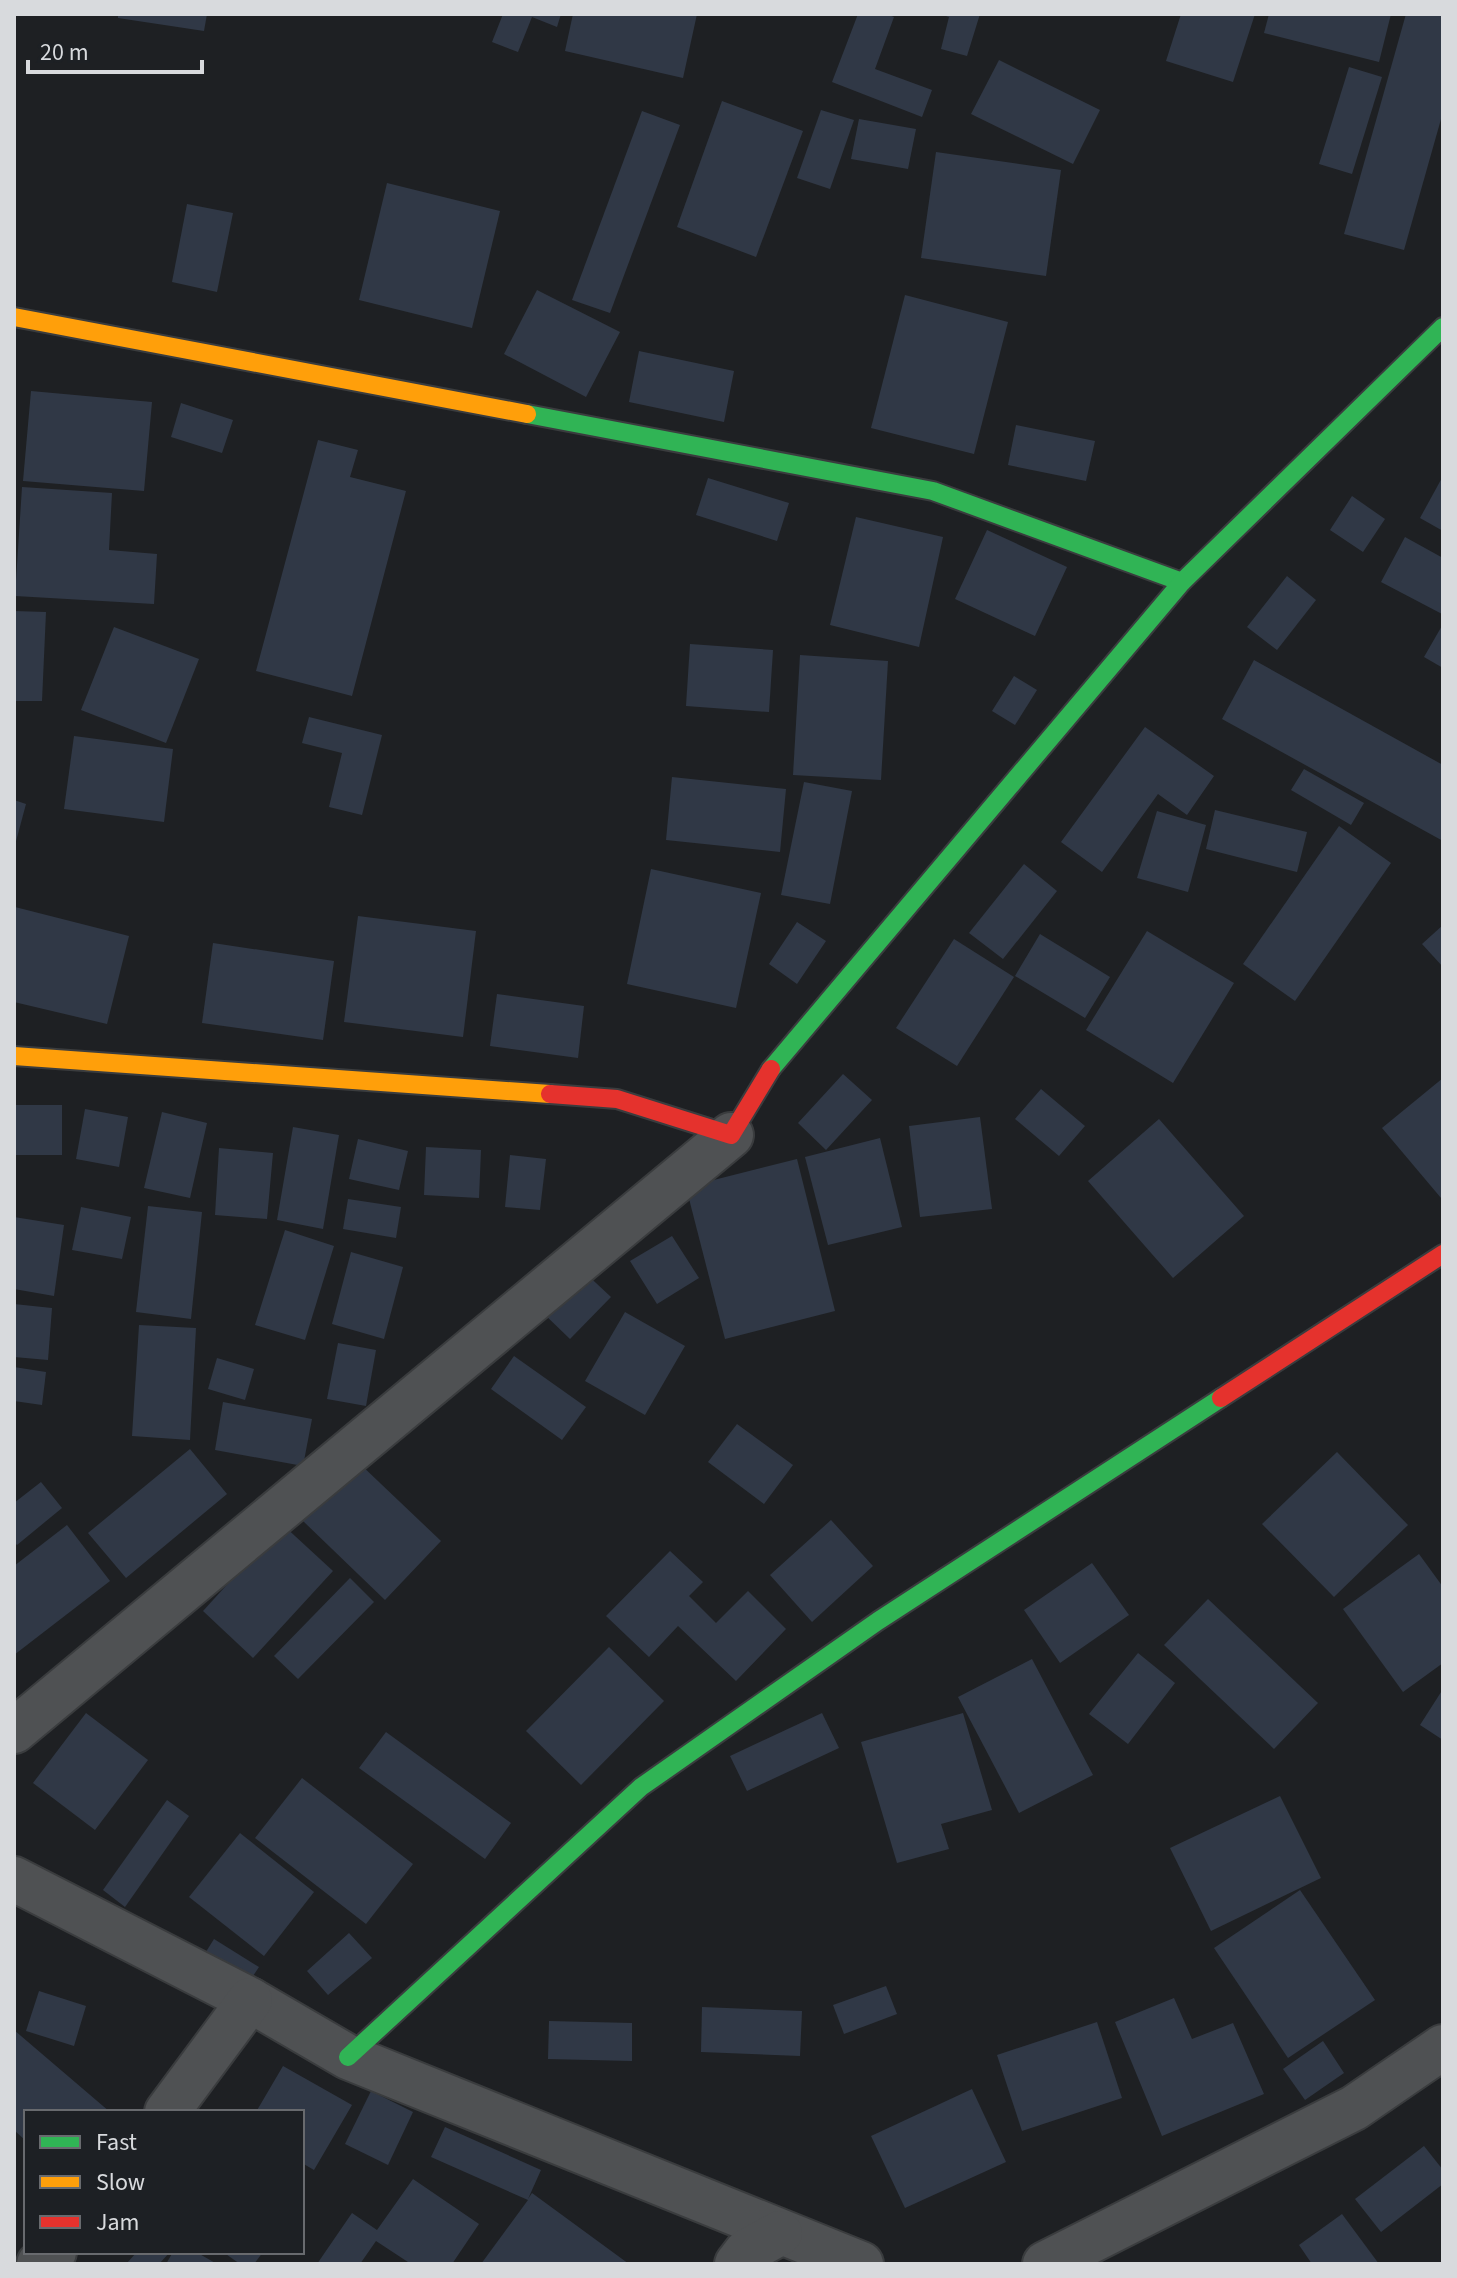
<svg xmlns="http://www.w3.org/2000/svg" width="1457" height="2278" viewBox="0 0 1457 2278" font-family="'Source Sans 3',sans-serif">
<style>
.building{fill:#303846}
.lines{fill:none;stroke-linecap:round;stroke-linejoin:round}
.street-casing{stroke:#3a3c3e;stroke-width:48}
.fast-casing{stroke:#3a3c3e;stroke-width:22}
.slow-casing{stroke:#3a3c3e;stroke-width:22}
.jam-casing{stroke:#3a3c3e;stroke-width:22}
.street{stroke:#4f5153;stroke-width:44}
.fast{stroke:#30b455;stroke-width:18}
.slow{stroke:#ff9f0a;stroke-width:18}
.jam{stroke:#e5322d;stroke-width:18}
</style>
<rect width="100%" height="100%" fill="#1e2023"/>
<g class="building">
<path d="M118,14H207L204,31L118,18Z"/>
<path d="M503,14H561L557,27L532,17L518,52L492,42Z"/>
<path d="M573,14H697L683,78L565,51Z"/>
<path d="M858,14H886L894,17L875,69L932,90L922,117L832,82Z"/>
<path d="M940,14H980L967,56L941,49L949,17Z"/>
<path d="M1181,14H1255L1233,82L1166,61Z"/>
<path d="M1269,14H1391L1379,62L1264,33Z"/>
<path d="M1406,14H1443V112L1404,250L1344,234Z"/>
<path d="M999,60L1100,110L1073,164L971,114Z"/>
<path d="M1349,67L1382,77L1352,174L1319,164Z"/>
<path d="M722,101L803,131L756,257L677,227Z"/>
<path d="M821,110L854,120L830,189L797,178Z"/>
<path d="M642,111L680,125L610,313L572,300Z"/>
<path d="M859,119L916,129L908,169L851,159Z"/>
<path d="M936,152L1061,170L1046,276L921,258Z"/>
<path d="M387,183L500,211L472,328L359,300Z"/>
<path d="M187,204L233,213L217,292L172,282Z"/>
<path d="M537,290L620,332L586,397L504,354Z"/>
<path d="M905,295L1008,322L974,454L871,428Z"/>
<path d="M639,351L734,371L724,422L629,402Z"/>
<path d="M31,391L152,402L144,491L23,481Z"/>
<path d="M181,403L233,420L222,453L171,437Z"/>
<path d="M1016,425L1095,441L1086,481L1008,465Z"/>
<path d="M318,440L358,450L350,477L406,491L352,696L256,671Z"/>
<path d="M1443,476V531L1420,518Z"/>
<path d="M708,478L789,503L777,541L696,515Z"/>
<path d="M22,487L112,493L109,550L157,554L154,604L15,596Z"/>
<path d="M1352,496L1385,519L1363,552L1330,530Z"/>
<path d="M856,517L943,537L919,647L830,625Z"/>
<path d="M987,530L1067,567L1035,636L955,599Z"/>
<path d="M1405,537L1443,558L1442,614L1381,582Z"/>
<path d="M1287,576L1316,600L1277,650L1247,627Z"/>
<path d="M14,611L46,612L42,701H14Z"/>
<path d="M1443,624V668L1424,657Z"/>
<path d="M114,627L199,659L166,743L81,710Z"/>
<path d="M690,644L773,650L769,712L686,706Z"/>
<path d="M800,655L888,661L881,780L793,775Z"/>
<path d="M1254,660L1443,765V841L1222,719Z"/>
<path d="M1014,676L1037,690L1015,725L992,711Z"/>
<path d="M309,717L382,735L362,815L329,807L342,753L302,743Z"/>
<path d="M1145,727L1214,776L1187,815L1158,794L1102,872L1061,842Z"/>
<path d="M74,736L173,749L164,822L64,809Z"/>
<path d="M1304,769L1364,803L1351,825L1291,790Z"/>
<path d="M672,777L786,789L780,852L666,840Z"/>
<path d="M804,782L852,791L830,904L781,895Z"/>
<path d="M14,800L26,804L15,845H14Z"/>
<path d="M1215,810L1307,832L1297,872L1206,849Z"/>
<path d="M1157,811L1206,825L1188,892L1137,878Z"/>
<path d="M1339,826L1391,863L1295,1001L1243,964Z"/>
<path d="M1024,864L1057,891L1003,959L969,933Z"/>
<path d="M651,869L761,893L736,1008L627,984Z"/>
<path d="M15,907L129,936L107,1024L14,1002Z"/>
<path d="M358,916L476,931L463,1037L344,1022Z"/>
<path d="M797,922L826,941L797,984L769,964Z"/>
<path d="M1443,925V967L1422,944Z"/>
<path d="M1147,931L1234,983L1173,1083L1086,1030Z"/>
<path d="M1040,934L1110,977L1085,1018L1015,976Z"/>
<path d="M954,939L1014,977L957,1066L896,1028Z"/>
<path d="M213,943L334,961L323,1040L202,1023Z"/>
<path d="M497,994L584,1006L578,1058L490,1046Z"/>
<path d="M843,1074L872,1100L826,1150L798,1123Z"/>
<path d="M1443,1078V1196L1441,1198L1382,1128Z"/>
<path d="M1041,1089L1085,1126L1059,1156L1015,1119Z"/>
<rect x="14" y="1105" width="48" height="50"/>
<path d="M85,1109L128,1117L119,1167L76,1159Z"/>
<path d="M162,1112L207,1123L190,1198L144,1188Z"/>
<path d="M980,1117L992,1209L920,1217L909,1126Z"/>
<path d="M1159,1119L1244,1216L1173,1278L1088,1181Z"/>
<path d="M293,1127L339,1135L323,1229L277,1220Z"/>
<path d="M880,1138L902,1227L828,1245L805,1157Z"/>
<path d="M358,1139L408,1151L399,1190L349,1179Z"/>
<path d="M426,1147L481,1150L479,1198L424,1195Z"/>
<path d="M219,1148L273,1153L267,1219L215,1215Z"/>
<path d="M510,1155L546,1159L540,1210L505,1207Z"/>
<path d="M797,1159L835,1311L725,1339L686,1187Z"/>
<path d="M348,1199L401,1207L396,1238L343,1229Z"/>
<path d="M148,1206L202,1212L191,1319L136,1312Z"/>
<path d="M81,1207L131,1217L122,1259L72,1250Z"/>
<path d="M14,1217L64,1225L54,1296L14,1289Z"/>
<path d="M285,1230L334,1246L305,1340L255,1325Z"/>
<path d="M672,1236L699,1278L657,1304L630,1261Z"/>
<path d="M351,1252L403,1267L384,1339L332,1324Z"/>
<path d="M581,1269L611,1297L570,1339L541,1311Z"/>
<path d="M14,1304L52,1308L48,1360L14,1357Z"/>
<path d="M625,1312L685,1346L645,1415L585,1381Z"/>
<path d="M139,1325L196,1328L190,1440L132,1436Z"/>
<path d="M338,1343L376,1350L366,1406L327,1399Z"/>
<path d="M514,1356L586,1407L562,1440L491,1389Z"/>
<path d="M217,1358L254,1369L245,1400L208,1389Z"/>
<path d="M14,1367L46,1372L42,1405L14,1401Z"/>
<path d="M223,1402L312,1419L303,1466L215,1450Z"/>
<path d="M737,1424L793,1465L764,1504L708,1462Z"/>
<path d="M190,1449L227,1494L126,1578L88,1533Z"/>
<path d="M1337,1452L1408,1525L1334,1597L1262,1524Z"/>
<path d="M359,1463L441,1541L385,1600L303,1521Z"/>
<path d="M41,1482L62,1508L17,1545L14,1542V1503Z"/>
<path d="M831,1520L873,1566L812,1622L770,1575Z"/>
<path d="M282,1524L333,1571L253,1658L203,1611Z"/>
<path d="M67,1525L110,1581L14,1655V1566Z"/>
<path d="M670,1551L703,1582L689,1596L716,1623L748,1591L786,1629L736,1681L678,1626L649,1657L606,1616Z"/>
<path d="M1419,1554L1443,1587V1663L1403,1692L1343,1609Z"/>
<path d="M1092,1563L1129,1615L1060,1663L1024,1610Z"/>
<path d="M350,1578L374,1602L298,1679L274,1656Z"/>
<path d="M1208,1599L1318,1703L1274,1749L1164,1645Z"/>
<path d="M609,1647L664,1701L581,1785L526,1731Z"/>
<path d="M1138,1653L1175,1683L1128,1744L1089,1714Z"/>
<path d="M1032,1659L1093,1775L1019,1813L958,1697Z"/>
<path d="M1443,1689V1740L1420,1725Z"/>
<path d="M86,1713L148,1760L95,1830L33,1783Z"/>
<path d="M822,1713L839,1748L747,1791L730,1756Z"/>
<path d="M963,1713L992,1810L941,1824L949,1849L897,1863L861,1742Z"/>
<path d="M386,1732L511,1823L485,1859L359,1768Z"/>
<path d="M302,1778L413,1864L366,1924L255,1838Z"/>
<path d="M1280,1796L1321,1878L1211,1931L1170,1848Z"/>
<path d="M167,1800L189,1816L125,1907L103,1890Z"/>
<path d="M240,1833L314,1892L264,1956L189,1897Z"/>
<path d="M1300,1890L1375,2000L1288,2058L1214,1948Z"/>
<path d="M349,1933L372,1958L328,1995L307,1971Z"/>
<path d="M214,1939L259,1967L243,1991L199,1963Z"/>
<path d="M886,1986L897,2014L844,2034L833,2005Z"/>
<path d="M39,1991L86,2006L74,2046L26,2031Z"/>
<path d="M1174,1998L1192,2039L1233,2023L1264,2094L1162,2136L1115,2022Z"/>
<path d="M702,2007L802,2011L800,2056L701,2052Z"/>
<path d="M549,2021L632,2023V2061L548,2059Z"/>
<path d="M1097,2022L1122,2098L1022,2131L997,2055Z"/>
<path d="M14,2030L110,2112H26V2141L14,2130Z"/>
<path d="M1323,2041L1344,2073L1305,2100L1283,2069Z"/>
<path d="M283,2066L352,2105L314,2170L302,2163V2112H256Z"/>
<path d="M972,2089L1006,2162L905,2208L871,2136Z"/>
<path d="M371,2091L413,2112L388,2165L345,2144Z"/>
<path d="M445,2127L541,2170L528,2199L532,2193L629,2264H481L528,2200L431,2157Z"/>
<path d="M1424,2146L1443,2170V2184L1381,2232L1355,2199Z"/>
<path d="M413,2179L479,2224L452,2264H411L376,2241L360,2264H317L352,2213L377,2230Z"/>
<path d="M1342,2214L1379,2264H1312L1299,2245Z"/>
<path d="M137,2252H170L159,2264H126Z"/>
<path d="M173,2252H196L217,2264H166Z"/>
<path d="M223,2252H263L254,2264H240Z"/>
</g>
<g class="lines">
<defs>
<g id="street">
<path d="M14,1731L731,1135"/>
<path d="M14,1879L250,2000L348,2057L861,2264"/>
<path d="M167,2112L250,2000"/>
<path d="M39,2264L54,2252"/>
<path d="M737,2264L747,2251L780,2233"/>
<path d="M1045,2264L1354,2108L1443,2047"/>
</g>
<g id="fast">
<path d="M527,414L933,491L1182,582"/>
<path d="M771,1069L1182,582L1443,327"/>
<path d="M348,2057L641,1787L878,1621L1221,1398"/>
</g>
<g id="slow">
<path d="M14,317L527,414"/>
<path d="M14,1056L550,1094"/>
</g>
<g id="jam">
<path d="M550,1094L617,1099L731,1135L771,1069"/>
<path d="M1221,1398L1443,1254"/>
</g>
</defs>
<use href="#street" class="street-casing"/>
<use href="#fast" class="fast-casing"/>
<use href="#slow" class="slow-casing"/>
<use href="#jam" class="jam-casing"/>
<use href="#street" class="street"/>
<use href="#fast" class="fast"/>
<use href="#slow" class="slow"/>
<use href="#jam" class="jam"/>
</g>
<rect width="1457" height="2278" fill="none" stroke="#d8dadd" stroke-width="32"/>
<rect x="24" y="2110" width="280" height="144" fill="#1d2024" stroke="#686a6e" stroke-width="2"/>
<rect x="40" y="2136" width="40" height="12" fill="#30b455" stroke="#686a6e" stroke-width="2"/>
<text x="96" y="2150" font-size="24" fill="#d8dadd">Fast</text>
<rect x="40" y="2176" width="40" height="12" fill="#ff9f0a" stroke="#686a6e" stroke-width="2"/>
<text x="96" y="2190" font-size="24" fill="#d8dadd">Slow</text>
<rect x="40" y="2216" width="40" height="12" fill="#e5322d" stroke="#686a6e" stroke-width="2"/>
<text x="96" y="2230" font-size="24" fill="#d8dadd">Jam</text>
<path d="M28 60v12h174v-12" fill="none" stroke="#d8dadd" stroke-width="4"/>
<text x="40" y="60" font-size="24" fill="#d8dadd" stroke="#1d2024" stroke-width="6" paint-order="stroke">20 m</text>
</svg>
